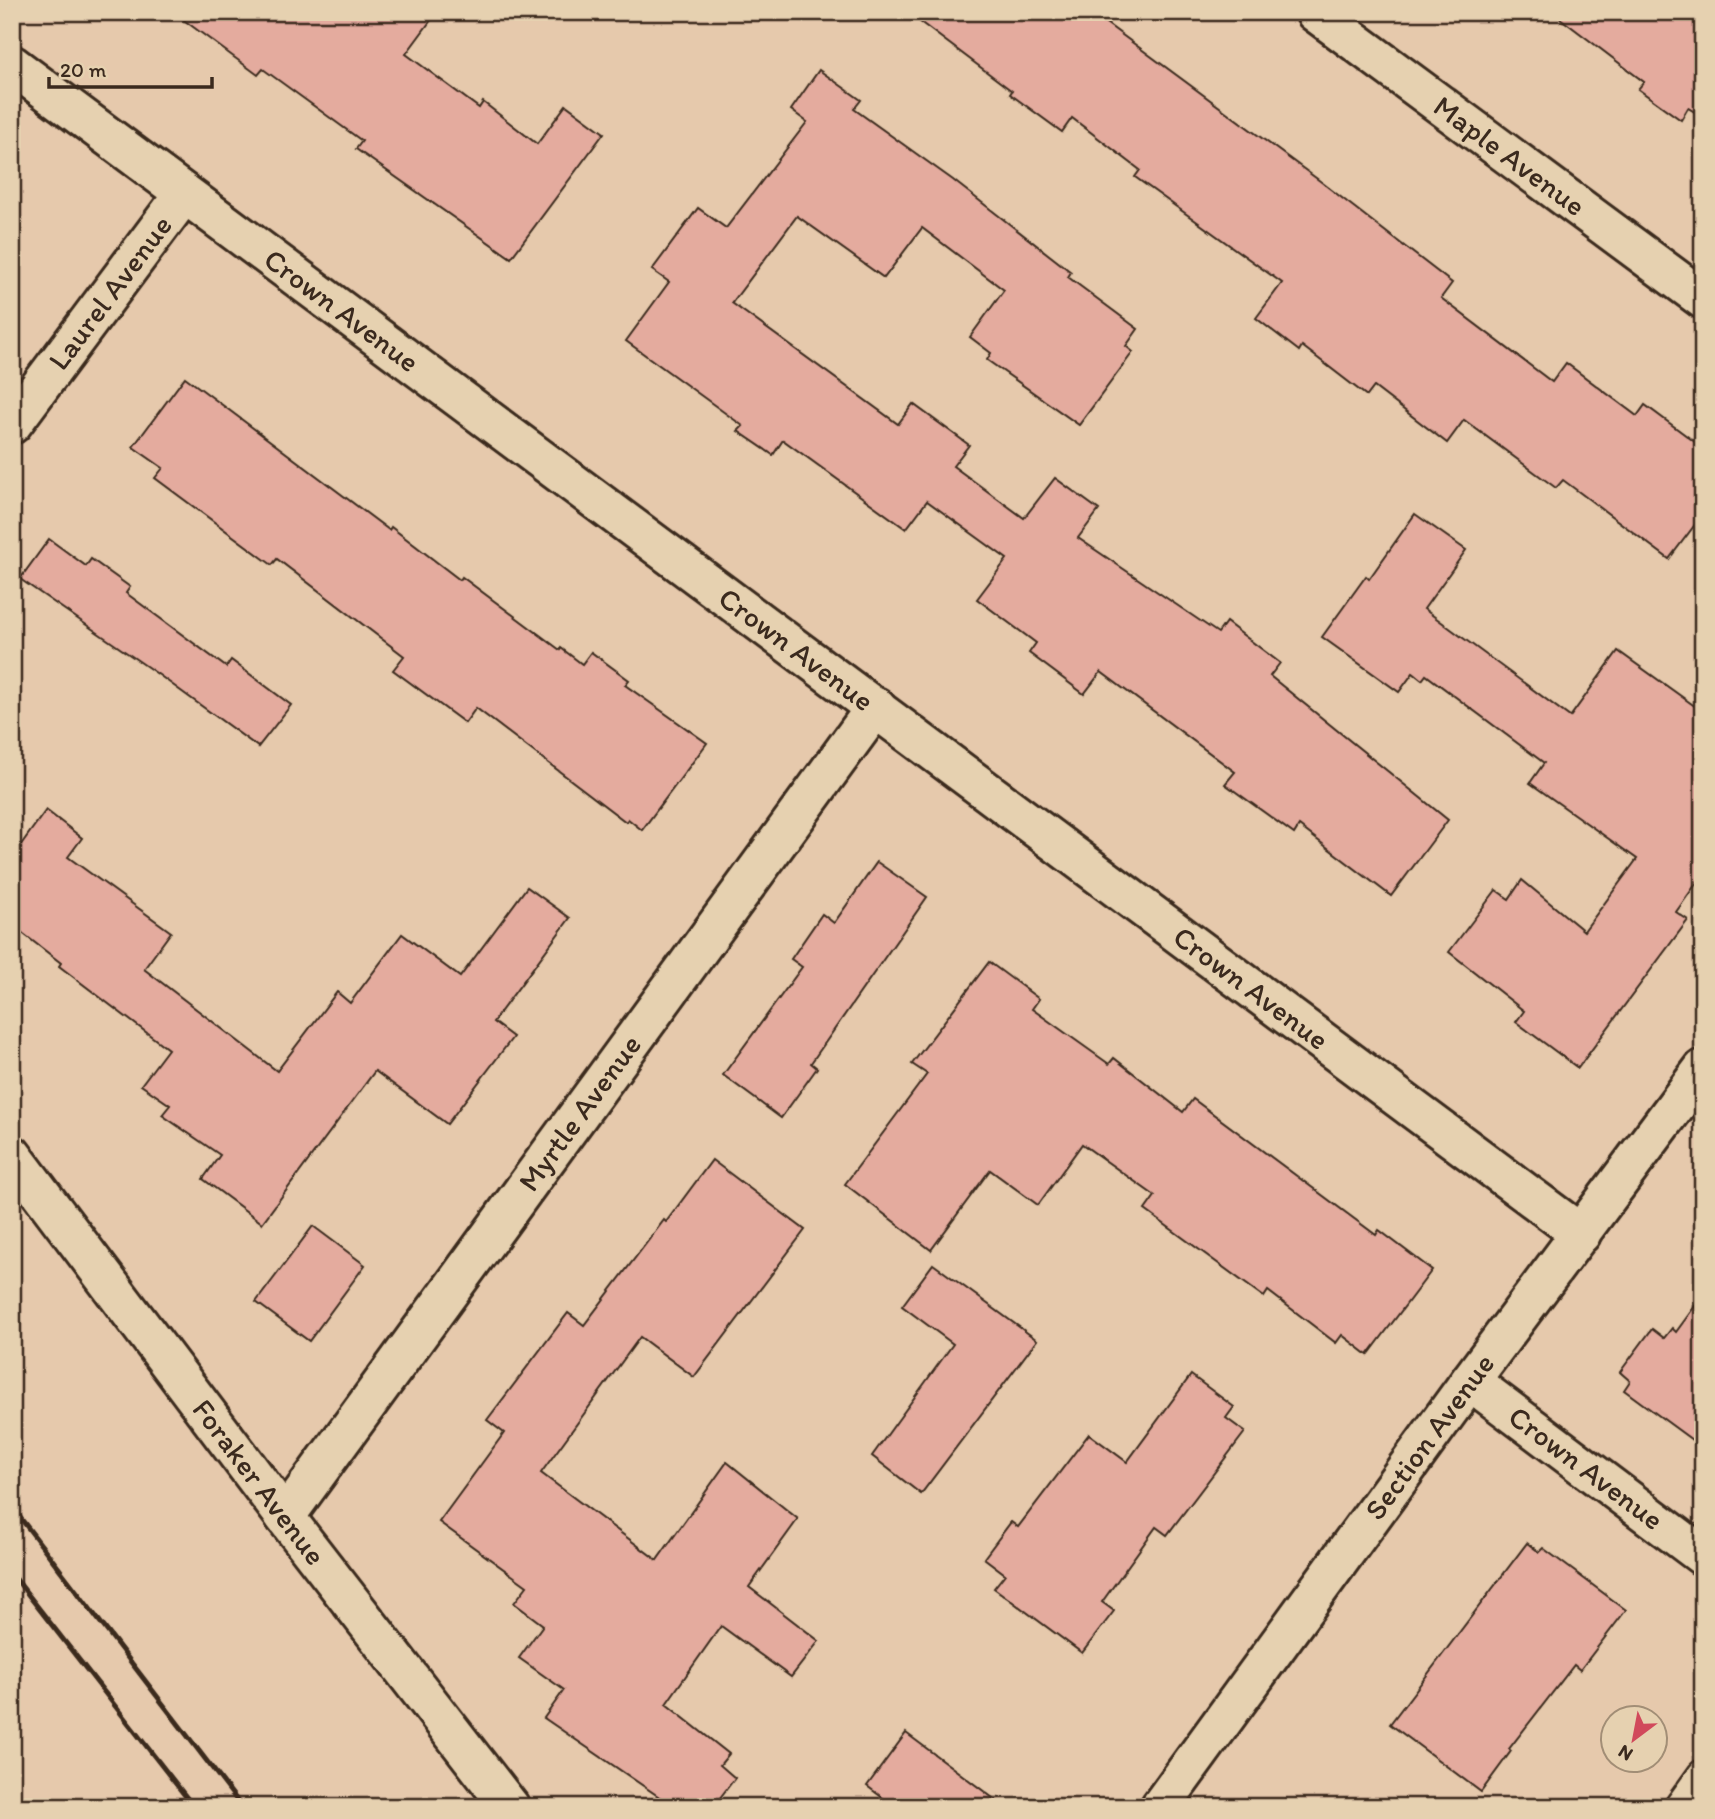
<svg xmlns="http://www.w3.org/2000/svg" width="1715" height="1819" viewBox="0 0 1715 1819" font-family="Itim,sans-serif">
<style>
.building{fill:#e4ab9e;stroke:#3b2a1e;stroke-width:2}
.lines{fill:none;stroke-linecap:round;stroke-linejoin:round}
.service-casing{stroke:#3b2a1e;stroke-width:35}
.minor-casing{stroke:#3b2a1e;stroke-width:44}
.tertiary-casing{stroke:#3b2a1e;stroke-width:44}
.service{stroke:#e6d1b0;stroke-width:30}
.minor{stroke:#e6d1b0;stroke-width:38}
.tertiary{stroke:#e6d1b0;stroke-width:38}
.rail{stroke:#3b2a1e;stroke-width:5}
.labels{text-anchor:middle;stroke-width:5;stroke-linejoin:round;paint-order:stroke}
.street-label{font-size:30px;fill:#3b2a1e;stroke:#e6d1b0}
</style>
<rect width="100%" height="100%" fill="#e6c9ac"/>
<filter id="ink" filterUnits="userSpaceOnUse"><feTurbulence type="fractalNoise" baseFrequency=".0143" numOctaves="2"/><feDisplacementMap in="SourceGraphic" scale="14" xChannelSelector="R" yChannelSelector="G"/><feConvolveMatrix kernelMatrix="1 2 1 2 8 2 1 2 1" color-interpolation-filters="sRGB"/></filter>
<g filter="url(#ink)">
<g class="building">
<path d="M173,12H437L406,54L479,108L483,102L537,144L566,105L604,133L511,258L356,149L362,141L263,69L258,75Z"/>
<path d="M907,12H1091L1320,181L1452,283L1441,298L1552,382L1566,363L1637,416L1645,405L1703,448V514L1669,559L1563,480L1556,488L1464,420L1447,443L1374,387L1367,396L1302,346L1299,351L1256,318L1282,283L1135,177L1140,170L1072,118L1062,132L1010,94L1012,91Z"/>
<path d="M1552,12H1703V117L1688,108L1681,120L1638,89L1644,82Z"/>
<path d="M819,70L861,100L854,109L953,180L1071,272L1068,277L1138,329L1126,346L1133,352L1079,425L987,360L991,353L970,337L1004,290L922,228L884,278L797,216L732,303L898,424L913,404L969,445L953,466L1024,518L1055,478L1099,510L1078,538L1218,633L1226,622L1280,663L1270,676L1448,820L1391,896L1299,826L1294,834L1225,784L1235,772L1101,672L1084,694L1029,653L1036,643L977,599L1007,559L927,501L906,529L783,440L773,455L738,431L743,426L626,341L669,282L652,270L698,208L726,228L807,122L791,110Z"/>
<path d="M185,377L389,530L391,527L460,580L462,577L560,650L561,648L582,664L591,652L629,680L625,685L707,743L642,830L628,819L626,822L476,708L465,723L393,670L404,656L277,559L272,565L155,478L163,468L133,447Z"/>
<path d="M1415,514L1466,550L1424,609L1570,717L1618,651L1703,712V874L1676,912L1688,920L1578,1068L1516,1022L1524,1011L1449,952L1496,890L1509,899L1522,880L1584,931L1637,859L1530,783L1544,763L1426,675L1422,680L1413,673L1399,692L1322,637L1366,576L1369,579Z"/>
<path d="M49,539L86,566L91,559L130,587L126,593L226,667L231,660L291,705L258,747L159,675L20,579Z"/>
<path d="M46,810L82,838L68,857L171,932L144,969L277,1071L337,992L350,1003L402,934L460,977L527,887L570,918L493,1022L513,1037L447,1124L375,1071L262,1223L203,1179L220,1155L162,1115L170,1105L141,1085L168,1049L59,966L61,963L12,925V857Z"/>
<path d="M877,862L927,897L811,1063L817,1068L781,1118L723,1075L802,967L791,959L822,914L834,923Z"/>
<path d="M989,962L1039,999L1032,1009L1109,1064L1114,1058L1183,1112L1193,1099L1376,1235L1379,1230L1432,1270L1368,1355L1342,1335L1336,1343L1268,1291L1264,1297L1145,1210L1155,1196L1082,1144L1038,1205L990,1170L931,1250L845,1184L927,1074L912,1064Z"/>
<path d="M712,1160L805,1230L694,1377L640,1337L541,1473L657,1560L727,1462L798,1519L749,1587L819,1641L791,1677L721,1626L666,1704L729,1754L720,1765L735,1778L713,1807H674L544,1718L564,1690L519,1658L543,1625L514,1603L527,1586L439,1522L504,1433L487,1420L568,1313L584,1325L664,1220L666,1222Z"/>
<path d="M313,1226L365,1265L309,1341L256,1302Z"/>
<path d="M933,1264L1037,1340L921,1494L872,1456L953,1344L902,1306Z"/>
<path d="M1703,1295V1448L1624,1390L1630,1381L1620,1372L1652,1329L1664,1338L1672,1328L1676,1332Z"/>
<path d="M1191,1375L1234,1407L1226,1418L1245,1432L1167,1535L1156,1527L1102,1602L1114,1611L1082,1653L994,1588L1005,1574L984,1558L1011,1522L1018,1527L1089,1434L1127,1462Z"/>
<path d="M1527,1543L1539,1552L1543,1548L1626,1610L1580,1670L1574,1665L1509,1749L1511,1751L1481,1792L1390,1724Z"/>
<path d="M906,1733L1005,1807H895L867,1786Z"/>
</g>
<g class="lines">
<defs>
<path id="service" d="M1680,1807L1703,1775"/>
<g id="minor">
<path id="s1" d="M1315,12L1703,299"/>
<path id="s2" d="M12,65L1581,1234"/>
<path id="s3" d="M12,424L184,194"/>
<path id="s4" d="M12,1155L285,1517L510,1807"/>
<path id="s5" d="M1470,1381L1703,1556"/>
<path id="s6" d="M285,1517L876,707"/>
</g>
<g id="tertiary">
<path id="s7" d="M1160,1807L1470,1381L1703,1069"/>
</g>
</defs>
<use href="#service" class="service-casing"/>
<use href="#minor" class="minor-casing"/>
<use href="#tertiary" class="tertiary-casing"/>
<use href="#service" class="service"/>
<use href="#minor" class="minor"/>
<use href="#tertiary" class="tertiary"/>
<g class="rail">
<path d="M12,1507L242,1807"/>
<path d="M12,1574L194,1807"/>
</g>
</g>
</g>
<g class="labels">
<g class="street-label">
<text dy="10" stroke="none"><textPath href="#s1" startOffset="242">Maple Avenue</textPath></text>
<text dy="10" stroke="none"><textPath href="#s3" startOffset="164">Laurel Avenue</textPath></text>
<text dy="10" stroke="none"><textPath href="#s2" startOffset="411">Crown Avenue</textPath></text>
<text dy="10" stroke="none"><textPath href="#s2" startOffset="978">Crown Avenue</textPath></text>
<text dy="10" stroke="none"><textPath href="#s2" startOffset="1545">Crown Avenue</textPath></text>
<text dy="10" stroke="none"><textPath href="#s6" startOffset="500">Myrtle Avenue</textPath></text>
<text dy="10" stroke="none"><textPath href="#s7" startOffset="458">Section Avenue</textPath></text>
<text dy="10" stroke="none"><textPath href="#s5" startOffset="145">Crown Avenue</textPath></text>
<text dy="10" stroke="none"><textPath href="#s4" startOffset="410">Foraker Avenue</textPath></text>
</g>
</g>
<rect width="1715" height="1819" fill="none" stroke="#e6d1b0" stroke-width="42"/>
<rect x="21" y="21" width="1673" height="1777" fill="none" stroke="#3b2a1e" stroke-width="2.5" filter="url(#ink)"/>
<g transform="translate(1634 1739) rotate(212)"><circle r="33" fill="#e6d1b0" stroke="#a28e76" stroke-width="2"/>
<path d="M0-5L12 26L0 18L-12 26Z" fill="#d1495b"/>
<text y="-10" font-size="19" font-weight="bold" text-anchor="middle" fill="#3b2a1e">N</text>
</g>
<path d="M49 77v10h163v-10" fill="none" stroke="#3b2a1e" stroke-width="3.5"/>
<text x="60" y="77" font-size="21" fill="#3b2a1e" stroke="#e6d1b0" stroke-width="5" paint-order="stroke">20 m</text>
</svg>
